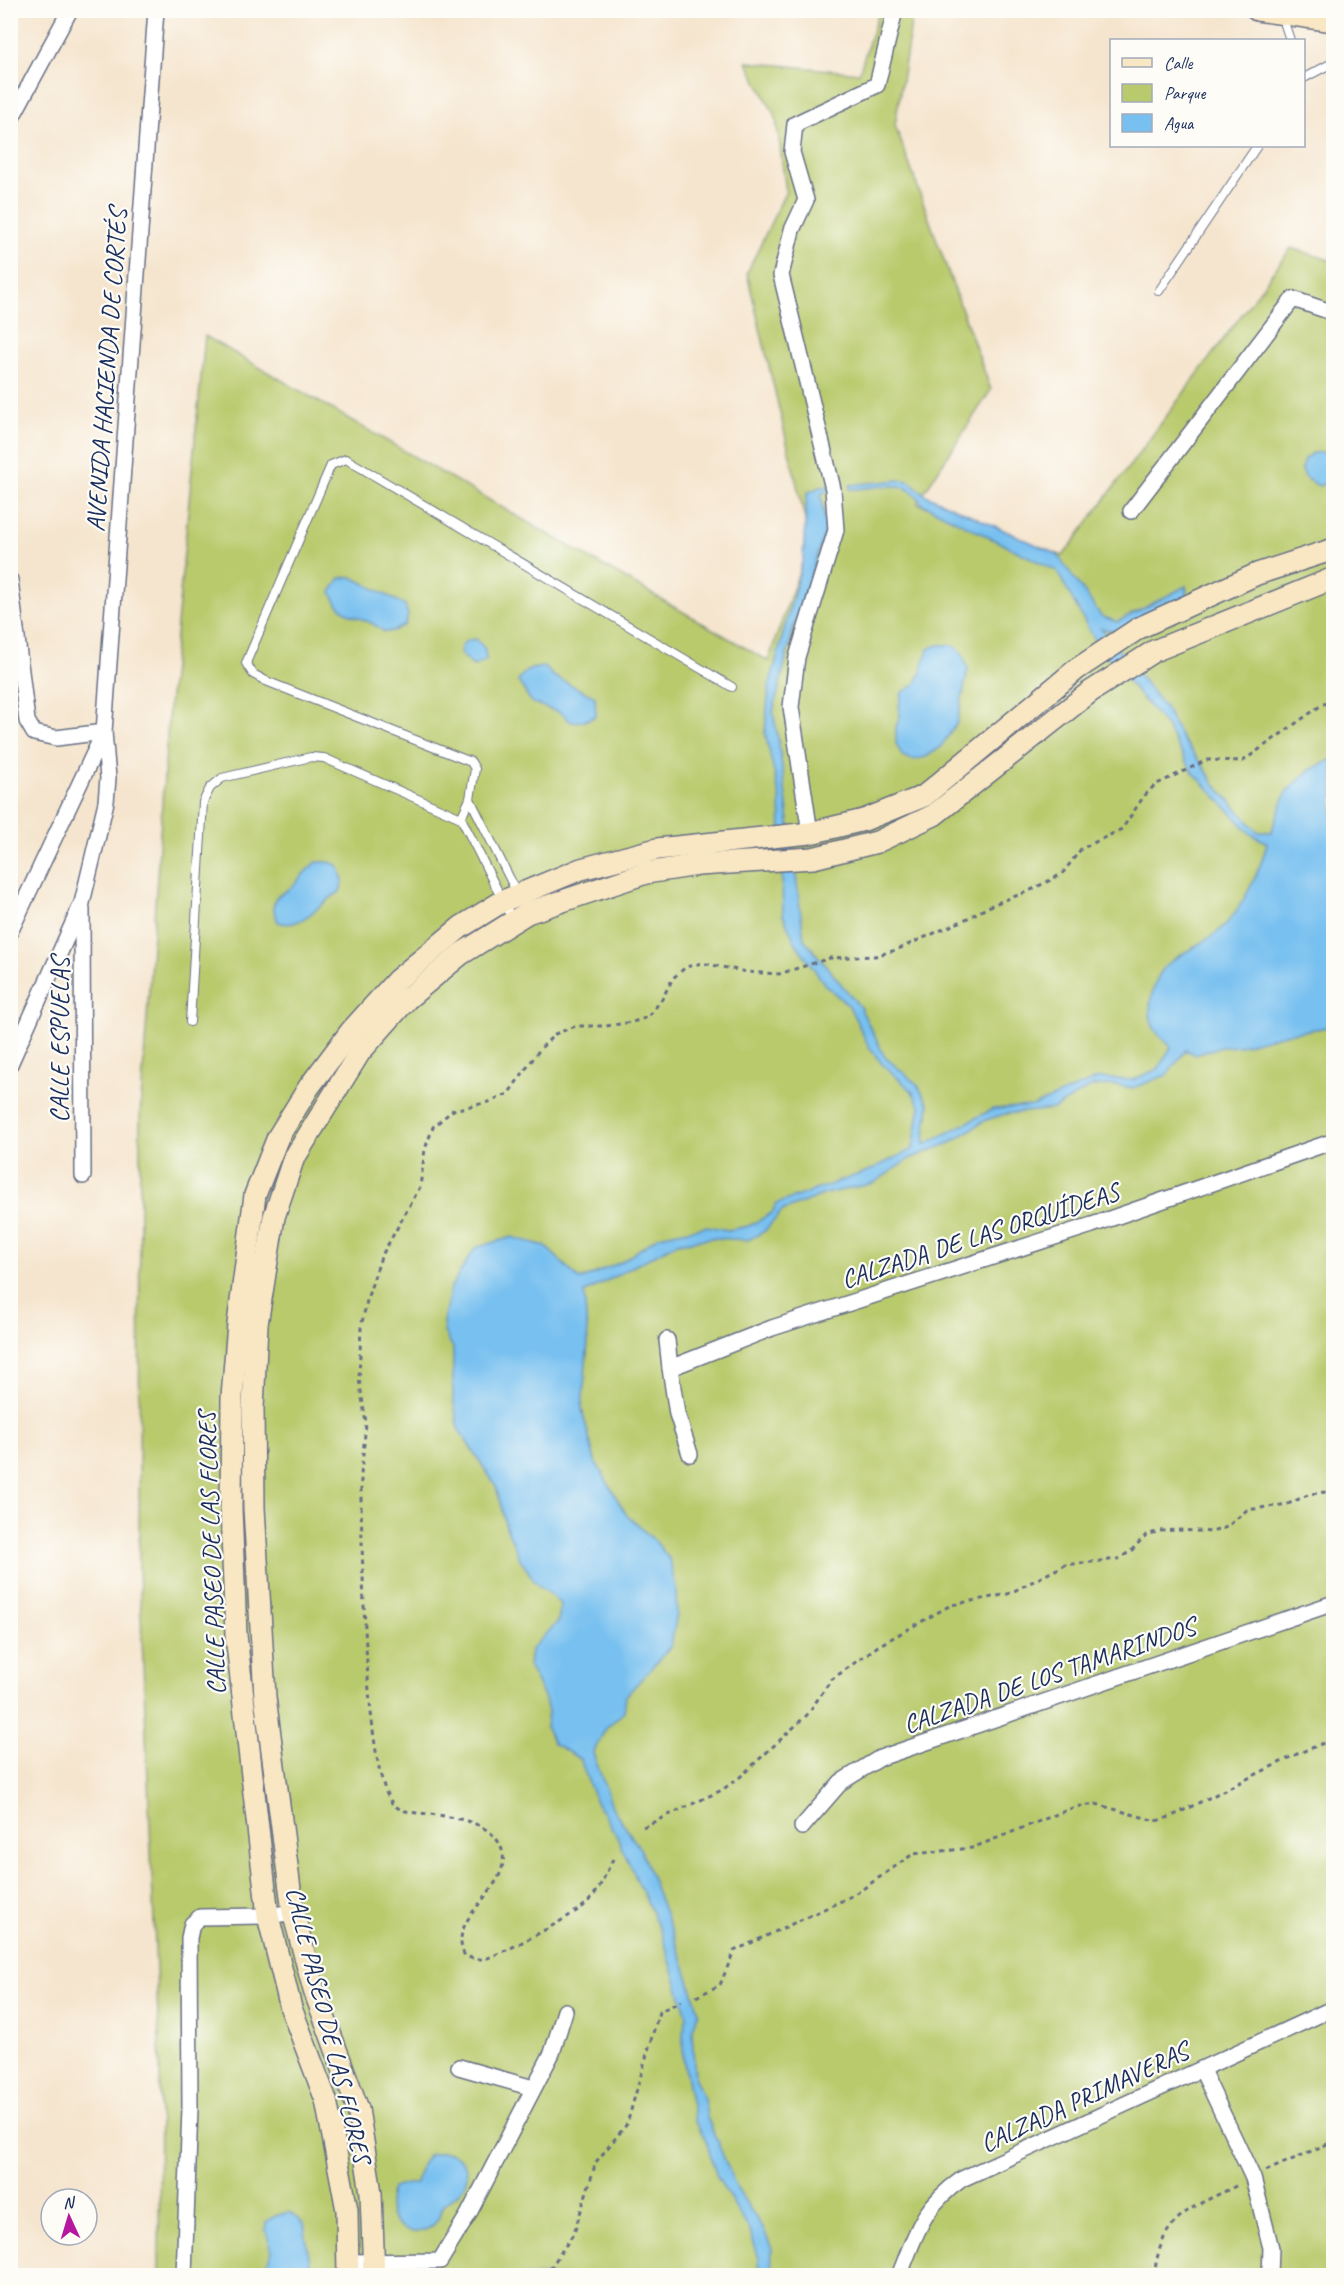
<svg xmlns="http://www.w3.org/2000/svg" width="1344" height="2286" viewBox="0 0 1344 2286" font-family="Caveat,sans-serif">
<style>
.green{fill:#b9ca6d;stroke:#6a7c66;stroke-width:1.5}
.water{fill:#77c0f0;stroke:#4978a7;stroke-width:1.5}
.lines{fill:none;stroke-linecap:round;stroke-linejoin:round}
.lane-casing{stroke:#676f85;stroke-width:10}
.street-casing{stroke:#676f85;stroke-width:18}
.secondary-casing{stroke:#676f85;stroke-width:24}
.path{stroke:#676f85;stroke-width:3;stroke-dasharray:4.5 4.5;stroke-linecap:butt}
.lane{stroke:#fff;stroke-width:8}
.street{stroke:#fff;stroke-width:15}
.secondary{stroke:#f9e7c3;stroke-width:21}
.labels{text-anchor:middle;stroke-width:4.5;stroke-linejoin:round;paint-order:stroke}
.street-label{font-size:26px;fill:#1b2f5e;stroke:#fdfcf7}
</style>
<rect width="100%" height="100%" fill="#fdfcf7"/>
<filter id="ink" filterUnits="userSpaceOnUse"><feTurbulence type="fractalNoise" baseFrequency=".0167" numOctaves="2"/><feDisplacementMap in="SourceGraphic" scale="12" xChannelSelector="R" yChannelSelector="G"/><feConvolveMatrix kernelMatrix="1 2 1 2 8 2 1 2 1" color-interpolation-filters="sRGB"/></filter>
<filter id="wash" filterUnits="userSpaceOnUse"><feTurbulence type="fractalNoise" baseFrequency=".008" numOctaves="4" result="noise"/><feDisplacementMap in="SourceGraphic" scale="24" xChannelSelector="R" yChannelSelector="G"/><feGaussianBlur stdDeviation="1.35" result="paint"/><feColorMatrix in="noise" values="0 0 0 0 0 0 0 0 0 0 0 0 0 0 0 0 0 1.4 0 .05"/><feComposite in="paint" operator="in"/></filter>
<g filter="url(#wash)">
<rect width="100%" height="100%" fill="#f5e5ce"/>
<path class="green" d="M879,11H913L895,125L991,390L917,503L1063,556L1291,248L1333,261V2275L159,2276L160,2064L139,1568L140,1116L169,707L205,336L768,661L810,540L747,273L786,191L776,118L747,62L859,73Z"/>
<g class="water">
<path d="M1325,452L1333,457V480L1319,486L1306,479L1302,470L1304,459L1313,453Z"/>
<path d="M900,480L909,481L926,495L1057,554L1101,616L1117,622L1186,586L1188,597L1116,632L1101,628L1166,709L1181,737L1204,767L1213,782L1258,832H1271L1287,791L1310,770L1333,759L1334,1026L1285,1034L1239,1046L1221,1047L1195,1055L1186,1050L1167,1075L1133,1088L1117,1085L1092,1086L1054,1109L1005,1114L986,1120L950,1143L909,1159L874,1183L825,1194L782,1211L765,1231L748,1240L712,1238L677,1243L584,1293L588,1341L582,1409L595,1461L626,1514L657,1543L670,1560L676,1588L677,1614L671,1646L626,1696L624,1712L606,1728L593,1753L613,1809L641,1850L682,1958L699,2012L692,2032L695,2079L704,2099L707,2117L737,2189L764,2230L772,2249L771,2275H760L759,2258L750,2231L717,2177L706,2141L695,2122L683,2058V2032L687,2016L662,1934L615,1833L595,1800L580,1759L553,1743L546,1728L548,1712L545,1699L529,1667L531,1649L558,1622L561,1604L535,1582L520,1559L506,1527L496,1486L459,1430L453,1398V1348L444,1332L443,1321L451,1287L475,1248L512,1237L545,1246L580,1280L621,1262L659,1236L707,1226L728,1230L749,1226L772,1213L776,1204L868,1171L913,1149L920,1106L911,1090L882,1064L869,1047L849,1006L825,985L795,942L783,915L780,798L765,733L769,687L803,559L807,493L820,487L832,486V491L824,492L821,495L826,530L796,618L773,712L780,750L804,939L860,1007L885,1057L917,1084L929,1105L924,1145L993,1109L1033,1106L1099,1078L1133,1080L1158,1069L1171,1047C1166,1041 1159,1036 1155,1030C1144,1012 1153,976 1169,963C1186,949 1211,941 1226,924C1244,904 1261,869 1267,843L1251,834L1192,771L1166,726L1098,646L1057,571L922,504C907,474 878,490 850,489V485Z"/>
<path d="M352,577L405,605L408,615L405,625L393,631L384,632C363,612 343,623 331,592L340,578Z"/>
<path d="M476,639L485,649L486,660L473,666L460,653C461,642 466,640 476,639Z"/>
<path d="M938,645H953L962,653L968,669L957,723L940,748L926,757L913,760L902,756L896,743V727L900,717L899,706L902,693L915,684L921,673L928,649Z"/>
<path d="M545,667L553,676L595,697L596,716L584,721L571,722L561,713L532,703L518,681C525,669 532,668 545,667Z"/>
<path d="M317,862H329L338,865L343,880L340,892C320,902 302,931 278,922L273,908L276,897L291,888L307,870Z"/>
<path d="M441,2152C462,2152 475,2172 461,2190C457,2196 448,2199 444,2205C441,2210 440,2217 436,2222C426,2234 407,2236 396,2223C387,2212 388,2201 392,2188L406,2184H416L421,2165L428,2155Z"/>
<path d="M289,2212L304,2223L310,2264L318,2275H263L272,2250L266,2231V2223L275,2216Z"/>
</g>
</g>
<g filter="url(#ink)">
<g class="lines">
<defs>
<g id="lane">
<path d="M1282,16L1290,40"/>
<path d="M1304,78L1334,62"/>
<path d="M1159,291L1257,146"/>
<path d="M470,799L518,895"/>
<path d="M461,818L470,799L475,769L471,762L266,681L253,674L246,663L331,465L346,459L732,687"/>
<path d="M461,818L513,921"/>
<path d="M190,1022L203,802L210,788L222,778L311,757L324,758L461,818"/>
</g>
<g id="street">
<path d="M10,121L70,10"/>
<path d="M1131,511L1293,299L1334,313"/>
<path d="M10,580L27,721L34,733L56,738L104,732L108,778L106,802L82,903L10,1064"/>
<path d="M810,833L791,707L797,657L836,530L833,489L781,275L792,230L806,200L792,152L795,124L877,85L895,10"/>
<path d="M82,909L83,1176"/>
<path d="M10,932L104,732L156,10"/>
<path d="M667,1340L670,1368L772,1328L1092,1225L1334,1141"/>
<path d="M670,1368L677,1414L690,1454"/>
<path d="M802,1827L841,1782L880,1758L1334,1603"/>
<path d="M459,2067L533,2088"/>
<path d="M1202,2070L1253,2178L1271,2248L1270,2276"/>
<path d="M348,2262L440,2261L468,2215L552,2053L565,2011"/>
<path d="M184,2276L190,2108L189,1938L192,1924L200,1917L268,1916L293,1912"/>
<path d="M899,2276C917,2232 921,2208 962,2179L1334,2008"/>
</g>
<g id="secondary">
<path d="M1257,10L1334,21"/>
<path d="M348,2276L347,2210L326,2100L291,2008L268,1916L236,1635L231,1508L232,1397L238,1324L255,1195L278,1137L309,1087L351,1031L397,980L461,927L503,901L581,869L657,849L810,833L864,820L924,796L1077,669L1139,628L1257,574L1334,549"/>
<path d="M374,2276L371,2193L358,2109L314,1990L293,1912L265,1697L254,1508L253,1408L257,1324L274,1217L293,1160L360,1052L407,999L461,954L527,913L646,873L698,865L813,858L877,842L934,815L1090,692L1154,651L1334,578"/>
</g>
</defs>
<use href="#lane" class="lane-casing"/>
<use href="#street" class="street-casing"/>
<use href="#secondary" class="secondary-casing"/>
<g class="path">
<path d="M643,1827L722,1790L740,1777L807,1715L831,1680L878,1646L951,1605L1008,1594L1065,1565L1118,1559L1131,1551L1146,1535L1160,1531L1177,1530L1212,1532L1227,1527L1247,1510L1288,1504L1310,1494L1334,1491"/>
<path d="M613,1859C605,1875 600,1889 588,1902C577,1914 503,1954 487,1958C479,1960 473,1959 465,1956C443,1916 517,1888 501,1847C491,1822 454,1817 430,1814C419,1813 404,1813 395,1806C364,1784 363,1553 361,1506V1475L366,1423L359,1379L361,1327L368,1296L381,1257L420,1187L425,1149L433,1127L453,1110L489,1102L508,1094L540,1049L555,1034L576,1026H606L633,1022L648,1017L662,999L673,978L686,967L702,963L747,972L779,974L830,958L875,956L896,950L962,921L994,904L1029,891L1062,874L1081,849L1122,829L1144,796L1155,785L1207,760L1243,761L1323,704L1334,702"/>
<path d="M696,1997L720,1985L734,1951L854,1895L913,1854L972,1848L1075,1807L1096,1804L1156,1821L1170,1817L1299,1753L1334,1739"/>
<path d="M1266,2171L1334,2141"/>
<path d="M545,2276L574,2233L596,2162L627,2124L659,2012L681,2001"/>
<path d="M1154,2276C1162,2214 1188,2210 1238,2185"/>
</g>
<use href="#lane" class="lane"/>
<use href="#street" class="street"/>
<use href="#secondary" class="secondary"/>
</g>
</g>
<g class="labels">
<g class="street-label">
<text transform="translate(106 370) rotate(-86)" y="9">AVENIDA HACIENDA DE CORTÉS</text>
<text transform="translate(59 1040) rotate(-90)" y="9">CALLE ESPUELAS</text>
<text transform="translate(980 1235) rotate(-18)" y="9">CALZADA DE LAS ORQUÍDEAS</text>
<text transform="translate(211 1553) rotate(-92)" y="9">CALLE PASEO DE LAS FLORES</text>
<text transform="translate(1049 1675) rotate(-19)" y="9">CALZADA DE LOS TAMARINDOS</text>
<text transform="translate(329 2025) rotate(76)" y="9">CALLE PASEO DE LAS FLORES</text>
<text transform="translate(1084 2097) rotate(-25)" y="9">CALZADA PRIMAVERAS</text>
</g>
</g>
<rect width="1344" height="2286" fill="none" stroke="#fdfcf7" stroke-width="36"/>
<rect x="1110" y="39" width="195" height="108" fill="#fdfcf7" stroke="#a3aaba" stroke-width="1.5"/>
<rect x="1122" y="58" width="30" height="9" fill="#f9e7c3" stroke="#a3aaba" stroke-width="1.5"/>
<text x="1164" y="69" font-size="18" fill="#1b2f5e">Calle</text>
<rect x="1122" y="84" width="30" height="18" fill="#b9ca6d" stroke="#a3aaba" stroke-width="1.5"/>
<text x="1164" y="99" font-size="18" fill="#1b2f5e">Parque</text>
<rect x="1122" y="114" width="30" height="18" fill="#77c0f0" stroke="#a3aaba" stroke-width="1.5"/>
<text x="1164" y="129" font-size="18" fill="#1b2f5e">Agua</text>
<g transform="translate(69 2217) rotate(356)"><circle r="28" fill="#fdfcf7" stroke="#a3aaba" stroke-width="1.5"/>
<path d="M0-4.5L10 22L0 15L-10 22Z" fill="#b5179e"/>
<text y="-9" font-size="16" font-weight="bold" text-anchor="middle" fill="#1b2f5e">N</text>
</g>
</svg>
